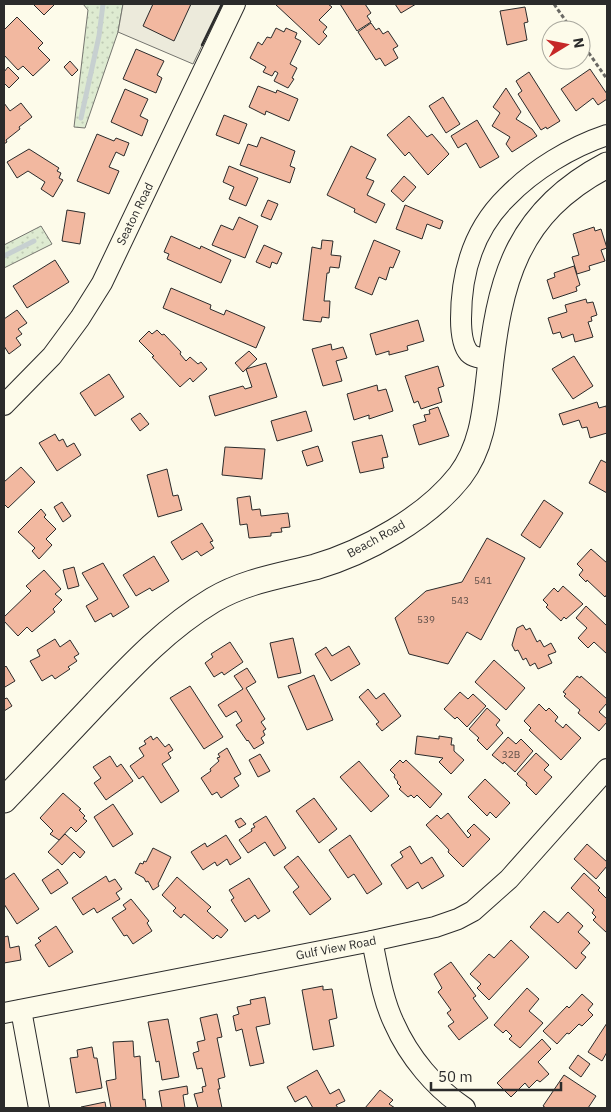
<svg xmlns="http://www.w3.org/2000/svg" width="611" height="1112" viewBox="0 0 611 1112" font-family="'IBM Plex Sans',sans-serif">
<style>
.grass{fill:url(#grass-dots);stroke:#74746e}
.parking{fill:#eceadb;stroke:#74746e}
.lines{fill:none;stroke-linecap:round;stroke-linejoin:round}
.stream{stroke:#c7d0d0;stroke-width:5}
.building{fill:#f2b8a0;stroke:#2b2b2b}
.minor-casing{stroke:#2b2b2b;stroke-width:22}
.major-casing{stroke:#2b2b2b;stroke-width:27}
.path{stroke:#6a6964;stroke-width:3;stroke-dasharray:4 2.5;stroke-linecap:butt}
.minor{stroke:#fdfbea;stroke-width:20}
.major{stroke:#fdfbea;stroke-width:25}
.wall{stroke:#2b2b2b;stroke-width:2.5}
.labels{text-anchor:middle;stroke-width:4;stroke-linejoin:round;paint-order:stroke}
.number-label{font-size:10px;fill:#5d4e48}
.street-label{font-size:12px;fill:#2b2b2b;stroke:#fdfbea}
</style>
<defs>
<pattern id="grass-dots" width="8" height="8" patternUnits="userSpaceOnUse" patternTransform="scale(1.25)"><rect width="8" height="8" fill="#deebd1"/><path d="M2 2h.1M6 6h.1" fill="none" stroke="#bfcab4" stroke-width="1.8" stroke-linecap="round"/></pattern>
</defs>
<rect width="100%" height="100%" fill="#fdfbea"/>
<g class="grass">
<path d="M83,4H123L118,32L85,128L74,127L88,10Z"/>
<path d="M41,226L52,244L4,268V245Z"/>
</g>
<path class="parking" d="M123,4H222L193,64L118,32Z"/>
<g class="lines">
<g class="stream">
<path d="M81,118L99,36L103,4"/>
<path d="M4,256L34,241"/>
</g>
</g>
<g class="building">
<path d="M33,4H55L44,15Z"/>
<path d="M153,4H191L174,41L143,26Z"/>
<path d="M275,4H328L332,7L319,20L327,27L323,32L327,36L319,45Z"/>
<path d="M340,4H365L371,13L367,16L371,22L357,31Z"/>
<path d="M395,4H416L401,13Z"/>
<path d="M525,7L528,22L524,23L527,40L507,45L500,11Z"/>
<path d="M17,17L43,43L38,48L50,60L33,76L23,66L18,70L4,55V30Z"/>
<path d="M371,23L376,30L379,28L383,34L388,31L398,46L393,49L398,58L385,66L380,58L376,60L358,32Z"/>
<path d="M276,28L284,32L286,28L297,33L295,38L301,41L290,64L297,68L292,78L294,79L288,88L274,81L278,73L275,71L272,76L263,72L266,67L250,58L258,42L262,45L267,37L271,38Z"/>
<path d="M136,49L164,61L157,75L162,78L156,93L123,79Z"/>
<path d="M70,61L78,70L72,76L64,67Z"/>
<path d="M8,67L19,78L9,88L4,83V72Z"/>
<path d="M590,69L607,94V99L598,105L593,98L576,111L561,89Z"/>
<path d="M529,72L560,121L547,129L546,127L541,130L518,94L522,91L516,81Z"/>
<path d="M258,86L276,93L277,90L298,99L289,121L266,111L265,115L249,107Z"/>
<path d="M506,88L521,112L516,119L532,129L537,136L512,152L506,144L510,137L492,126L500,113L493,107Z"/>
<path d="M125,89L148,99L140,116L148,120L142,136L111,122Z"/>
<path d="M443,97L460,124L446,133L429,106Z"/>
<path d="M4,103L10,111L21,103L32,117L19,127L20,129L6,140L7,142L4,144Z"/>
<path d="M224,115L247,124L239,144L216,135Z"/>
<path d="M409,116L427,137L432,134L449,154L428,175L409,152L405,156L387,135Z"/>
<path d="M477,120L499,157L480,168L466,143L458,148L451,136Z"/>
<path d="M97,134L114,141L116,138L129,143L124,156L116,152L109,167L119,171L109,194L77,181Z"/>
<path d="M261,137L295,151L290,166L295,168L290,183L240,165L248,144L257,147Z"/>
<path d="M351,146L376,159L366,178L374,181L367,195L385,204L376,223L354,212L355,209L327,195Z"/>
<path d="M29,149L59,168L57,171L61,173L59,178L63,180L53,197L41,189L45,182L28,171L17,178L7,162Z"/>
<path d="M229,166L258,178L246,206L229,199L234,187L223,182Z"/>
<path d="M404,176L416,187L403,202L391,191Z"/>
<path d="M268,200L278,204L271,220L261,216Z"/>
<path d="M405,205L443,221L440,229L427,224L422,239L396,229Z"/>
<path d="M67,210L85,213L80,244L62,241Z"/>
<path d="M239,217L258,226L245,258L212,245L221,225L233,230Z"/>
<path d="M594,227L595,231L601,229L607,248L601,250L605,261L589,266L590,270L577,274L572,257L579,255L573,234Z"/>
<path d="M171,236L200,249L201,246L231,260L221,283L167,259L169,254L164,252Z"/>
<path d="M322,240L333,241L331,255L341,256L339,268L330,267L329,273H327L324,301H330L329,318L322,317L321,322L303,320L312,247L321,249Z"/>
<path d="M374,240L400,251L393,268L390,267L386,280L379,277L372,295L355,288Z"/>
<path d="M264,245L282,253L277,264L272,262L270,268L256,262Z"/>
<path d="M55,260L69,282L27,308L13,286Z"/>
<path d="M574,266L580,285L576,287L577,291L553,299L547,280L555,277L554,273Z"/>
<path d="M171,288L211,305L210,309L224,315L226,310L265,327L256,348L163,308Z"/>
<path d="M586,299L587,303L593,302L597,315L591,317L592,321L588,322L593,337L575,342L573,334L562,338L560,332L553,334L548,318L567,312L565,305Z"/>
<path d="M17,310L27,323L18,329L22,334L16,338L21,345L9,354L4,346V319Z"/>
<path d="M418,320L424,341L407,346L408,350L389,355V351L376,355L370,334Z"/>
<path d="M157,330L162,335L164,334L181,352L180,354L186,361L190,357L198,364L201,362L207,369L193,382L190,378L180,387L152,357L154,356L139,341L149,331L152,334Z"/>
<path d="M331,344L332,350L343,347L347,358L336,361L342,381L323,386L312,349Z"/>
<path d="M249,351L257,359L243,372L235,363Z"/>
<path d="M574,356L593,386L573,399L552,369Z"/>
<path d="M266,363L277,397L215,416L209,396L243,386L245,389L252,387L246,369Z"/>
<path d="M438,366L444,386L438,388L442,402L421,409L418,401L414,403L405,376Z"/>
<path d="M109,374L124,397L95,416L80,393Z"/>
<path d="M377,385L378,391L386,389L393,411L369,419V415L354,420L347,394Z"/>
<path d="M597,402L599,408L606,406L607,411V433L590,438L587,427L582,428L579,420L563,425L559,414Z"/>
<path d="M438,407L449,436L419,445L413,425L426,421L424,415L430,414L429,410Z"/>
<path d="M306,411L312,431L277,441L271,421Z"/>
<path d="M140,413L149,424L140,431L131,419Z"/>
<path d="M55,434L59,441L63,439L67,447L74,443L81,455L57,471L39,443Z"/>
<path d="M382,435L388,457L382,458L384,468L360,473L352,442Z"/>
<path d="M318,446L323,461L307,466L302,451Z"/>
<path d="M225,447L265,449L262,479L222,475Z"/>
<path d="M601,460L607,463V493L589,483Z"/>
<path d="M21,467L35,482L8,508L4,504V482Z"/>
<path d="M167,469L173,496L178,495L182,510L158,517L147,475Z"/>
<path d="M250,496L252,510L260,509L261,516L288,513L290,527L281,528L282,532L271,533V536L249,538L247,524L240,525L237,498Z"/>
<path d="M544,500L563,513L540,548L521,535Z"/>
<path d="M62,502L71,516L63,522L54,507Z"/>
<path d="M41,509L46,515L44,517L56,529L46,539L52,545L39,559L32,551L35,548L18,532Z"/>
<path d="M202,523L213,541L210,542L214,548L201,556L197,551L182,560L171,542Z"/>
<path d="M487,538L525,558L481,640L467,632L448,664L409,654L395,618L426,591L462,582Z"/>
<path d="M591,549L607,563V594L605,597L587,580L586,582L579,575L583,570L577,564Z"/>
<path d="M154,556L169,581L152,591L150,588L136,596L123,575Z"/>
<path d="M103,563L129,607L113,617L111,613L95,622L86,606L98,599L82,573Z"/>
<path d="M74,567L79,586L68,589L63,570Z"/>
<path d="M44,570L61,589L55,594L62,600L53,609L55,612L32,632L27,627L18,636L4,621V617L31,591L26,586Z"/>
<path d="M563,586L583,604L566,619L564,617L561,621L546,607L548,605L543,600L554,588L558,592Z"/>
<path d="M586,606L607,626V654L594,642L588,648L578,638L587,628L576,618Z"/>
<path d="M523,625L526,630L530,628L537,642L540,640L544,647L551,643L556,652L548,655L552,663L538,669L535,663L530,666L526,658L523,660L518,650L515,651L512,645L517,628Z"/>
<path d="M293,638L301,673L278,678L270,643Z"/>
<path d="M55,639L60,647L70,640L79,654L74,657L77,661L68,667L70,669L55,679L52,675L42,681L30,661L40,656L37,650Z"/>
<path d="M230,642L243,662L224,675L222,672L214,677L205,663L213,657L211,654Z"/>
<path d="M349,646L360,664L331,681L315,654L326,647L332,656Z"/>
<path d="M494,660L525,688L506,710L475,682Z"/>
<path d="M6,666L15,681L5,687L4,684V668Z"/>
<path d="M247,668L256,682L246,688L265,719L261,722L266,729L263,731L265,735L261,738L264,743L254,749L248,740L247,741L236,725L242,721L236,711L226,717L218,705L243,689L234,676Z"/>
<path d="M314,675L333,720L307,730L288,686Z"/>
<path d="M577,676L580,678L581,676L607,699V703L599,712L607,719V722L599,731L578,713L580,710L564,696L566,694L563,692Z"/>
<path d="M190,686L223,737L204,749L170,698Z"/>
<path d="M368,689L376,699L384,693L401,716L382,731L376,724L379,722L359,697Z"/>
<path d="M460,692L468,699L473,694L486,706L467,727L457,717L455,719L444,709Z"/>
<path d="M7,698L12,706L4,711V699Z"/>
<path d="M539,704L546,711L549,708L558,717L555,721L563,728L566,724L581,738L561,760L529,730L531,728L524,721Z"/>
<path d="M487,708L500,720L496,725L503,733L487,750L477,740L479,738L469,729Z"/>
<path d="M151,736L153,740L157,737L165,747L169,744L173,750L168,753L171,758L162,764L179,791L161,803L143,776L139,779L130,766L144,756L139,748L146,744L144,741Z"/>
<path d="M417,736L439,739V736L452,738L451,745H454V751L464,760L451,774L439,762L443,758L415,754Z"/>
<path d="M508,737L516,744L521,739L533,751L515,772L504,762L503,764L492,755Z"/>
<path d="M227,748L241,774L234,778L239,786L221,798L217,792L212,795L201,778L211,771L210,769L219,761L217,758L220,757L218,754Z"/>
<path d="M536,753L549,765L544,770L552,777L536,795L526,785L527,783L517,774Z"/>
<path d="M260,754L270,771L258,777L249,760Z"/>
<path d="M110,756L117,767L121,764L133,781L106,800L94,783L101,778L93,767Z"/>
<path d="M400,760L403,763L406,760L442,794L430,808L417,795L414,798L411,795L408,797L399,789L401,787L397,783L398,782L394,777L395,775L390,770Z"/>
<path d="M359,761L389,796L371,812L340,777Z"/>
<path d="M485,779L510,803L496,818L490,812L487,816L468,797Z"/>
<path d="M63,793L81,809L79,810L85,816L83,818L87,821L76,832L71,827L59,840L50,834L53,831L40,818Z"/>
<path d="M314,798L337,829L319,843L296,811Z"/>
<path d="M113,804L133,834L113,847L94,817Z"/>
<path d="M448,813L468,838L471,835L467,831L474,824L490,839L463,867L448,852L449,850L426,825L437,815L441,819Z"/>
<path d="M266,816L286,848L274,856L265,842L248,853L239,840L252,831L251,829L255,827L253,824Z"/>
<path d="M241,818L246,824L239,828L235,821Z"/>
<path d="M65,834L85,852L80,858L74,852L62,865L48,852Z"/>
<path d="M226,835L241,858L230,865L227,859L217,866L215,862L203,870L191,852L205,843L207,847Z"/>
<path d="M350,835L382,884L367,894L354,874L348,878L329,850Z"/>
<path d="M587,844L607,862V866L596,879L574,859Z"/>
<path d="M410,846L421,864L432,857L444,876L422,889L418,882L407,889L391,865L403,857L400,852Z"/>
<path d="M153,848L171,857L158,884L159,886L153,890L148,881L146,882L144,878L135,873L140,863L143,864L144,861L146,862Z"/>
<path d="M298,856L331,899L310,915L293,892L299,887L284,867Z"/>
<path d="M58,869L68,883L51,894L42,880Z"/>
<path d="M14,873L39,909L17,924L4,904V880Z"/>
<path d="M584,873L600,888L598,890L607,899V933L593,920L596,917L592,913L594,910L571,888Z"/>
<path d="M106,876L109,882L115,879L122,889L116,893L120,899L97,913L94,908L83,915L72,898Z"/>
<path d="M177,877L211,907L207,911L228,930L221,938L217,935L213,939L184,914L181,918L173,911L176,908L162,895Z"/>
<path d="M249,878L270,911L258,919L255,915L245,922L231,900L234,898L229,890Z"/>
<path d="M131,899L149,921L147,923L152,931L133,944L127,935L124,936L112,918L126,909L123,905Z"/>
<path d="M544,911L558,923L568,912L583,926L578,932L590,943L581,953L586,957L576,969L530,927Z"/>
<path d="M56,926L73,952L49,967L35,945L41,941L38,938Z"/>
<path d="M8,936L10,948L19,946L21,960L4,963V937Z"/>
<path d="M511,940L529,957L489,1000L477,988L481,984L470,974L489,954L494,958Z"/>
<path d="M451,962L476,996L473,998L488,1018L459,1040L448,1026L454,1022L447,1013L451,1010L438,992L442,988L434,974Z"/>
<path d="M323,986V990L332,989L337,1018L329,1020L334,1046L313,1050L302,990Z"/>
<path d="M527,988L539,999L529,1011L543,1023L520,1048L509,1039L512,1036L506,1030L503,1033L494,1025Z"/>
<path d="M582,994L593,1004L588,1010L593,1015L582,1026L579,1024L569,1034L567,1033L557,1044L543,1031L567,1006L569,1008Z"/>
<path d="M265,997L270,1024L256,1027L264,1063L250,1066L242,1029L236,1031L233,1016L239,1014L237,1007L251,1004L250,1000Z"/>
<path d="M217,1014L222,1037L217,1038L225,1077L218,1079L220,1089H218L222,1108H198L194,1094L203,1092L202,1087L206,1086L202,1068L197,1069L193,1053L199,1051L197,1042L205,1040L200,1018Z"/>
<path d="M168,1019L179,1077L162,1080L159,1061L156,1062L148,1022Z"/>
<path d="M607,1023V1052L602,1061L588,1052Z"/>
<path d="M542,1039L551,1049L538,1062L549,1074L540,1082L537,1080L529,1088L525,1083L511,1097L497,1083Z"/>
<path d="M133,1041L134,1057L140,1056L143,1100L145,1099L146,1108H111L106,1081L116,1079L113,1042Z"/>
<path d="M92,1047L94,1058H97L102,1088L76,1093L70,1058L78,1057L77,1050Z"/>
<path d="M578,1055L590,1064L581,1077L569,1068Z"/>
<path d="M317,1070L330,1094L339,1089L345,1101L336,1105L338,1108H313L306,1096L295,1102L287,1087Z"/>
<path d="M564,1075L596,1096L588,1108H546L543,1106Z"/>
<path d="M187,1086L188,1094L183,1095L185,1108H162L159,1091Z"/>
<path d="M380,1090L393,1100L389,1104L395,1108H365Z"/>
<path d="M105,1102L106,1108H81V1107Z"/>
</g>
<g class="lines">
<defs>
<g id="minor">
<path d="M491,359C484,358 474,358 469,353C462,345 461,329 461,319C461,273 473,230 507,197C533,170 571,147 607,135"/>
<path d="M4,405L52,356L80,318L102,283L235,4"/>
<path d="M372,941C378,968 382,998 394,1023C409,1057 435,1088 465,1108"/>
<path d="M21,1010L39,1108"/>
<path d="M4,1013L372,941L435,927L458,919L473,911L509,879L607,769"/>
</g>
<path id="major" d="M4,800C35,768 66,735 97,702C133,664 168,627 213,600C245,581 280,576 315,567C366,552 427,518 460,476C482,447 485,413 489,378C499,282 515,213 607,165"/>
</defs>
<use href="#minor" class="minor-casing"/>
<use href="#major" class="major-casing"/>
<g class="path">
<path d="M554,4L572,30"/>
<path d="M581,42L607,79"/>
</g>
<use href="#minor" class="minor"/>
<use href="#major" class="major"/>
<path class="wall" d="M202,45L222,4"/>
</g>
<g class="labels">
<g class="number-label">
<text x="483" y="584">541</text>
<text x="460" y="604">543</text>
<text x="426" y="623">539</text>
<text x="511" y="758">32B</text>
</g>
<g class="street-label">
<text transform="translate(135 214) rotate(-64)" y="4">Seaton Road</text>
<text transform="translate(376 539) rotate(-29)" y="4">Beach Road</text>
<text transform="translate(336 948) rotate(-11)" y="4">Gulf View Road</text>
</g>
</g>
<rect width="611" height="1112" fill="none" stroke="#2b2b2b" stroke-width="10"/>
<g transform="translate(566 45) rotate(80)"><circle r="24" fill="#fdfbea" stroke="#a9a89e"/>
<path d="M0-4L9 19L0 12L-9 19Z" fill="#c62828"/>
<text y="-8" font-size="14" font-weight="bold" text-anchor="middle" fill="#2b2b2b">N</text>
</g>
<path d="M431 1082v8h130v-8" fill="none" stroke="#2b2b2b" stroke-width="2.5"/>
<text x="438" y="1082" font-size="15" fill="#2b2b2b" stroke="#fdfbea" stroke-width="4" paint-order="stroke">50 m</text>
</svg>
